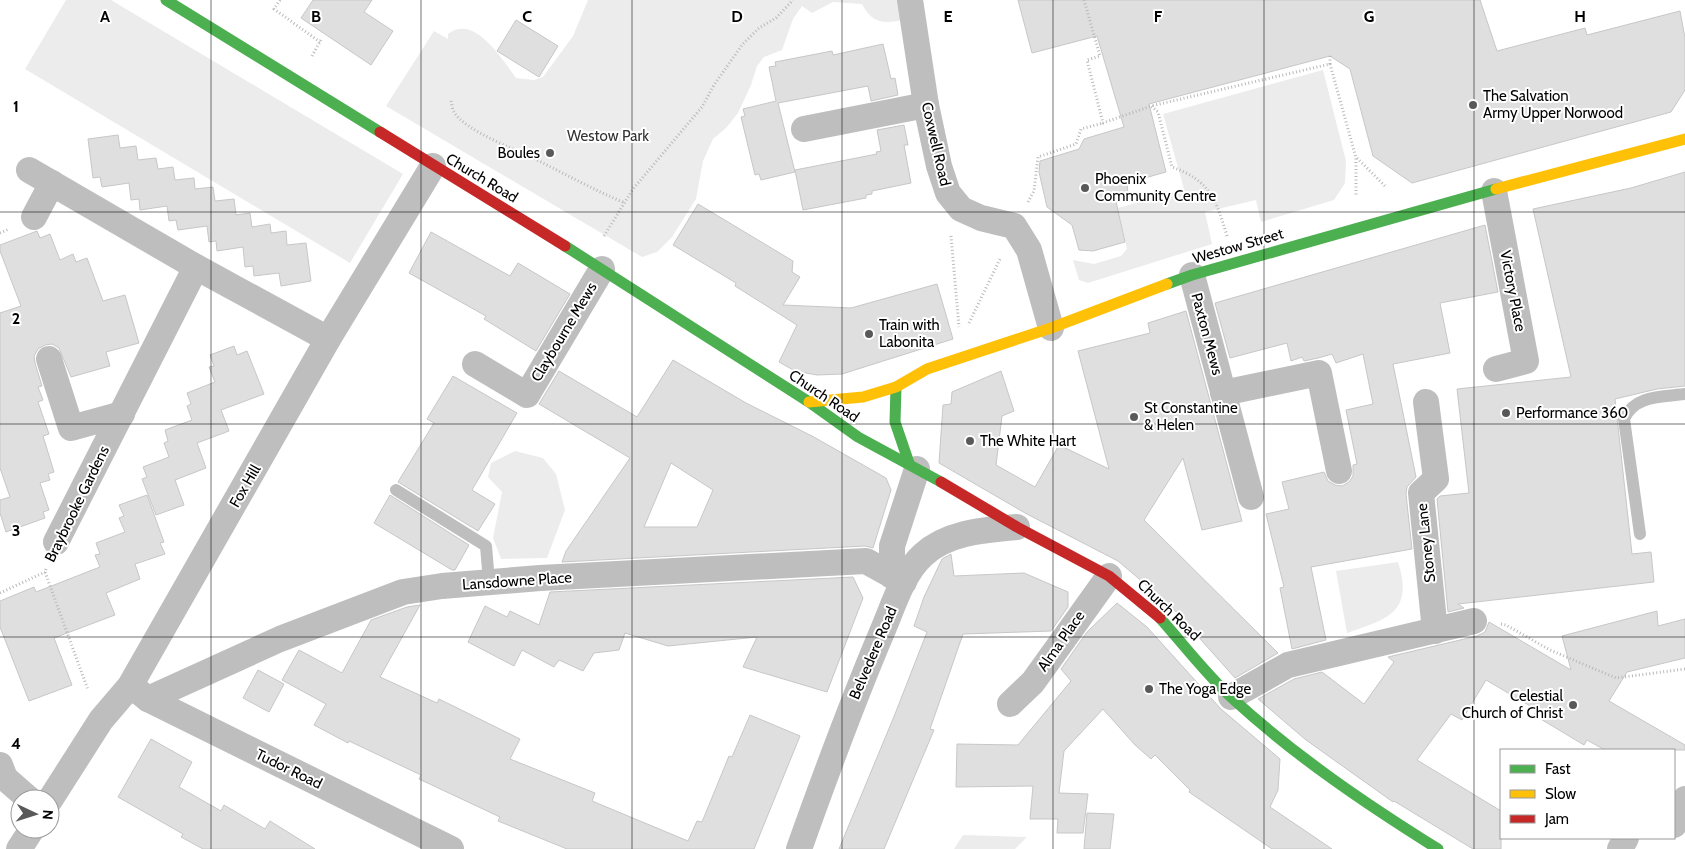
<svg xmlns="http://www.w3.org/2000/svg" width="1685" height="849" viewBox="0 0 1685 849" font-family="Cabin,sans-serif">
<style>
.green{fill:#ececec}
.building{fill:#dfdfdf;stroke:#c7c7c7;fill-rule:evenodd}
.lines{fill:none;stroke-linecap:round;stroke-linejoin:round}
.path{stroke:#b9b9b9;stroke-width:3;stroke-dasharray:1 2.5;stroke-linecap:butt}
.lane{stroke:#bebebe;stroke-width:12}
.street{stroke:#bebebe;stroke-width:26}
.fast{stroke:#4caf50;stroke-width:11}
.slow{stroke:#ffc107;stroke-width:11}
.jam{stroke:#c62828;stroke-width:11}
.grid{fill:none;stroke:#000;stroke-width:1;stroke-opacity:0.55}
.poi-dot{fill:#595959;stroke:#fff;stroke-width:2}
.labels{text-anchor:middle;stroke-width:4;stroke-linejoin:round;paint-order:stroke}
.poi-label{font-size:15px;fill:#000;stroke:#fff;text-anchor:start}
.park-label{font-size:15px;fill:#333;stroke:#fff}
.street-label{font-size:15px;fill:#000;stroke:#fff}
.grid-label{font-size:16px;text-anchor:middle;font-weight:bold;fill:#000;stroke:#fff;stroke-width:4;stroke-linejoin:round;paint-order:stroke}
</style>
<rect width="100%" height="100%" fill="#fff"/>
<g class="green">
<path d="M66,0H111L403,174L350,263L25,69Z"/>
<path d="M588,0H903V20C882,24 872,23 862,4L833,2L812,13L802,6L793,19L782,50L764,57L757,66L751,85L738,113L726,128L713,139L703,161L696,199L672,237L657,252L642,257L386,106L434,31L448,39V34C474,13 503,60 516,78L534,80L543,77L573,36Z"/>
<path d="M1323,70L1346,161L1345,183L1334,200L1261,222L1256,200L1205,212L1212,244L1088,283L1079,280L1073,260L1094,264L1121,256L1127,249L1118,208L1184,189L1163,114Z"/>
<path d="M515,451L543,458L556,474L565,510L547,558L501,559L493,538L502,492L488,477L491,463Z"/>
<path d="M1398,562C1414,612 1388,619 1347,633L1336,571Z"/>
<path d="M963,835L1027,837L1015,849H954Z"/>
</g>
<g class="building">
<path d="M313,0H372L364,12L393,31L371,65L301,18Z"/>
<path d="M1018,0H1480L1497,51L1585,28L1587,35L1680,11L1685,38V90L1671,112L1412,183L1373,156L1350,69L1330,56L1149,104L1166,172L1127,183L1128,194L1115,197L1125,242L1093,251L1079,250L1072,225L1047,207L1039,172L1040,161L1079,149L1084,139L1124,127L1097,36L1032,53Z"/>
<path d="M516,20L558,46L539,77L497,51Z"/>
<path d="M883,44L891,79L895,78L898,95L871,101L868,86L778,103L795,172L761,180L759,174L755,175L741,117L745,116L743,109L776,101L769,67L776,66L775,62L832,51L833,55Z"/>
<path d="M904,125L908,145H904L911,183L872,191V194L866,195V198L803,210L795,170L877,154L876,152L881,151L877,130Z"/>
<path d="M118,135L120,148L136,146L138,160L156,158L158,169L173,167L175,180L194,178L195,189L213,187L215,201L234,199L236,215L250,213L252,227L270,224L271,233L286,231L287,245L306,243L311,281L281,286L279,273L254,276L253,266L245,267L243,247L217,251L216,241L209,242L207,226L178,230L176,220L169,221L167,206L140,210L139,199L131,200L129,183L102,187L100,177L93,178L88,139Z"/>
<path d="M1685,172V386L1657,389L1615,399L1632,554L1651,552L1654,582L1458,604L1464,608L1448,612L1437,499L1440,496L1469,493L1457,389L1571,377L1533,209L1631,188Z"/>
<path d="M698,204L793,261L792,272L800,277L783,305L851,308L937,284L953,339L842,374L817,375L795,371L779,362L797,325L735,286L736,283L673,245Z"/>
<path d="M1485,225L1498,292L1440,303L1450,353L1393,364L1416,477L1407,487L1406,494L1412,549L1311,567L1326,640L1292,649L1280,588L1284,587L1266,514L1289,509L1282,482L1324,472L1328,481L1335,485L1342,486L1349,482L1353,476V465L1357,464L1346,410L1373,404L1363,354L1336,363L1332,354L1318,358L1304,361L1302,357L1291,361L1287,343L1230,358L1215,303Z"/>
<path d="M37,231L40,238L50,234L60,260L73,254L76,262L87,258L103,301L125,295L139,343L106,352L110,366L71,377L59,348L52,344L45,345L38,349L34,356L35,363L42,386L38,387L43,400L38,402L49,434L43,436L54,472L48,474L50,480L40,483L49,510L43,512L45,518L6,532L0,513V500L10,497L0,468V313L21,306L0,251V245Z"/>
<path d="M431,232L510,276L518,263L570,294L536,351L484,319L486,316L409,273Z"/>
<path d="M1186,311L1242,521L1202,530L1183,458L1144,520L1278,653L1235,678L1170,605L1118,561L1025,513L939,463L943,405L951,404L952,392L1001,371L1014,411L1002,416L996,465L1035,487L1059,445L1109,469L1078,351L1150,333L1148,323Z"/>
<path d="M234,346L237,355L247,351L264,394L221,410L229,431L197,443L206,468L175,480L184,505L156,515L142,479L147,477L143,467L169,457L164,443L168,441L165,430L192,420L187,406L191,404L187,393L215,382L209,367L214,366L210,355Z"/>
<path d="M673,360L746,403L812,436L886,478L891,490L873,548L865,546L562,562L566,551L630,458L539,404L559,371L637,417ZM671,463L713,490L697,527H644Z"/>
<path d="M453,376L517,413L472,490L495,504L478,531L398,482L434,423L427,419Z"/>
<path d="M147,495L164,542L160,543L165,554L135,564L140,579L106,593L115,615L54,638L72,685L29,701L0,627V601L34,587L36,592L100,567L95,555L100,554L96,543L125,532L119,518L124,516L119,505Z"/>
<path d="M390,495L469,545L455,570H452L374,523Z"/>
<path d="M951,554L954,576L1024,573L1068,592V607L1051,631L963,634L930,729L934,730L884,849H839L895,714L927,632L914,626L924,597L942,559Z"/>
<path d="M853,577L863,598L827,692L743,667L757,637L668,646L625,633L619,650L594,653L583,671L559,660L554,667L522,650L514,666L468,642L485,606L507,617L510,611L539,625L550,592Z"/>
<path d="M1117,603L1147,627L1221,709L1280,759L1278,790L1270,807L1332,849H1272L1189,792L1190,790L1155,755L1151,759L1135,745L1103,709L1064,751L1059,793L1088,794L1083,833H1057L1058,819H1030L1033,786L956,787L957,744L1018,745L1071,681L1061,669L1087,632Z"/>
<path d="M420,605L380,677L437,703L439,699L520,739L510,759L595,793L592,801L688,841L697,821L702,822L729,756L732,757L750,715L800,736L754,849H567L498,821L500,817L419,779L421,775L349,741L348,743L314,725L326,704L282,680L299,650L342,673L371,620L407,607Z"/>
<path d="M1657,611L1658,626L1685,619V658L1627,672L1609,701L1685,745V750H1605L1587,740L1584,745L1534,715L1537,710L1486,680L1462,720L1451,714L1417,760L1501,811V849H1473L1394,801L1393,802L1306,740L1258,699L1294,679L1322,672L1364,704L1394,662L1388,657L1477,636L1485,632L1489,622L1571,670L1562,636Z"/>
<path d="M258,670L284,684L269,712L243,698Z"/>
<path d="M151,739L192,762L179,787L221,811L224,805L265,829L270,821L315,849H203L181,837L183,834L118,797Z"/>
<path d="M1087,813L1114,814L1110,849H1084Z"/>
</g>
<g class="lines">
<g class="path">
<path d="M280,0L274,9L320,42"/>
<path d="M1084,0L1100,56L1087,60L1103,123L1151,106"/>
<path d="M312,56L321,40"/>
<path d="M1330,56V64"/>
<path d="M451,101C452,104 452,109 454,112C464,130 516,150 535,159C565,174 594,190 625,203"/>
<path d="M1357,158L1386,187"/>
<path d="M1028,202L1034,191L1038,157L1076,144L1081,129L1103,123"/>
<path d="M0,233L9,229"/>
<path d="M604,236L633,189L702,107L714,85L742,45L759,28L776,18L793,0"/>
<path d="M951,236L959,327"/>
<path d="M1227,236C1216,200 1211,181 1172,167L1158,112L1151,106L1330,64L1356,158V197"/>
<path d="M969,323L1000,259"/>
<path d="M46,569L45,572L88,690"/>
<path d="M0,593L45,572"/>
<path d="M1501,624L1506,625L1550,650L1616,678L1685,669"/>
</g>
<g class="lane">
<path d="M396,490L486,546L489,582"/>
<path d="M1640,534L1624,419C1634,395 1662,397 1685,394"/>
</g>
<g class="street">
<path d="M910,0L926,105L939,166L948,193L961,209L981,218L1014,226L1029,250L1051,328"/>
<path d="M804,129L926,105"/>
<path d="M29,170L196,267L328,339"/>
<path d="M1494,191L1526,361L1496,369"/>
<path d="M34,217L52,183"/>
<path d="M1192,275L1251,497"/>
<path d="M49,359L71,428L122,414"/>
<path d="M475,364L527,395L602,269"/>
<path d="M1223,393L1319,373L1339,471"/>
<path d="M1426,402L1436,479L1421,493L1435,631"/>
<path d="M56,542L196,267"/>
<path d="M892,576V546L917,469"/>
<path d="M139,692L148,699L451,849"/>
<path d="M1231,697L1288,665L1474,621"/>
<path d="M148,699L280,639L403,592L442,586L540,578L866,561L904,582"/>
<path d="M1010,704L1033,682L1109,576"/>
<path d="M0,765L5,778L29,799"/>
<path d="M50,800L101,720L130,686L328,339L433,166"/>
<path d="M1674,825L1685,799"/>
<path d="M19,849L32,829"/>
<path d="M799,849C825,776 852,703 882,632C893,607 902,574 923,555C948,532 985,530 1017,527"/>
<path d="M1620,849L1626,838"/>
</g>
<g class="fast">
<path d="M166,0L380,132"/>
<path d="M565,246L809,402L858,437L941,482"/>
<path d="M1167,284L1192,275L1496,189"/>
<path d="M896,387L895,422L909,463"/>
<path d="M1160,618C1184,645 1206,674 1232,698C1295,756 1366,804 1438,849"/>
</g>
<g class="slow">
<path d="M1496,189L1685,139"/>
<path d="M809,402L863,397L896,387L927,369L1051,328L1167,284"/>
</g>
<g class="jam">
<path d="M380,132L565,246"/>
<path d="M941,482L1017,527L1109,576L1160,618"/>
</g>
</g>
<path class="grid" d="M211,0V849M421,0V849M632,0V849M842,0V849M1053,0V849M1264,0V849M1474,0V849M0,212H1685M0,424H1685M0,637H1685"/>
<g class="poi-dot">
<circle cx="1473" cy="105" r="5"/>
<circle cx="550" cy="153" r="5"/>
<circle cx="1085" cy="188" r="5"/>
<circle cx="869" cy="334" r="5"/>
<circle cx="1506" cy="413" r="5"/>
<circle cx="1134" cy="417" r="5"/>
<circle cx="970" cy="441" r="5"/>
<circle cx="1149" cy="689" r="5"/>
<circle cx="1573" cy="705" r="5"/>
</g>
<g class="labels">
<g class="poi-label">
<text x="1483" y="101">The Salvation<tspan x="1483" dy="17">Army Upper Norwood</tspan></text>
<text x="540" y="158" text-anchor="end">Boules</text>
<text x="1095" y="184">Phoenix<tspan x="1095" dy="17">Community Centre</tspan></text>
<text x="879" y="330">Train with<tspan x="879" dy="17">Labonita</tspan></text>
<text x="1144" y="413">St Constantine<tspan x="1144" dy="17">&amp; Helen</tspan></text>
<text x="1516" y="418">Performance 360</text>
<text x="980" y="446">The White Hart</text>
<text x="1159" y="694">The Yoga Edge</text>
<text x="1563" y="701" text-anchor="end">Celestial<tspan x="1563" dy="17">Church of Christ</tspan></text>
</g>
<g class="park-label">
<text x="608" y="141">Westow Park</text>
</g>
<g class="street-label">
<text transform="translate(936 144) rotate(77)" y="5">Coxwell Road</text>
<text transform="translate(482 178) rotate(31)" y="5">Church Road</text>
<text transform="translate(1238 246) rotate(-16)" y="5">Westow Street</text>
<text transform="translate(1513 291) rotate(79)" y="5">Victory Place</text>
<text transform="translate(564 332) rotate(-59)" y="5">Claybourne Mews</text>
<text transform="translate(1207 334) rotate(75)" y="5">Paxton Mews</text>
<text transform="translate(824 396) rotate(34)" y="5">Church Road</text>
<text transform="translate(245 486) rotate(-60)" y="5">Fox Hill</text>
<text transform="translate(77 504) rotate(-64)" y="5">Braybrooke Gardens</text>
<text transform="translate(1426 543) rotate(-96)" y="5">Stoney Lane</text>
<text transform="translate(517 581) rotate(-4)" y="5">Lansdowne Place</text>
<text transform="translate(1169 610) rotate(44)" y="5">Church Road</text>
<text transform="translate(1061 641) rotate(-55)" y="5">Alma Place</text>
<text transform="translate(873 653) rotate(-67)" y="5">Belvedere Road</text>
<text transform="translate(289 769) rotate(26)" y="5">Tudor Road</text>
</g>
</g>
<g class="grid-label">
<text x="105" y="22">A</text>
<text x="316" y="22">B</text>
<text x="527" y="22">C</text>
<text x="737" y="22">D</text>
<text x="948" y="22">E</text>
<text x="1158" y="22">F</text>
<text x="1369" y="22">G</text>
<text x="1580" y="22">H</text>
<text x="16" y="112">1</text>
<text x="16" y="324">2</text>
<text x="16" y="536">3</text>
<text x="16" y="749">4</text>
</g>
<rect x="1500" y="749" width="175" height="90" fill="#ffffff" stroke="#999999"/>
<rect x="1510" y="765" width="25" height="8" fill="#4caf50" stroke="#999999"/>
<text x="1545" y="774" font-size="15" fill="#000000">Fast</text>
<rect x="1510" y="790" width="25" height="8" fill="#ffc107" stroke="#999999"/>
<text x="1545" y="799" font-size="15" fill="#000000">Slow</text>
<rect x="1510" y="815" width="25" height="8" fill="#c62828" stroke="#999999"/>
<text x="1545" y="824" font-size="15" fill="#000000">Jam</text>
<g transform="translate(35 814) rotate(94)"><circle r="24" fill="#ffffff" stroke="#999999"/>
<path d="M0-4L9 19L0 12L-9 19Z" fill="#595959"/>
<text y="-8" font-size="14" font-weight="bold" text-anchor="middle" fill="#000000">N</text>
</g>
</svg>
